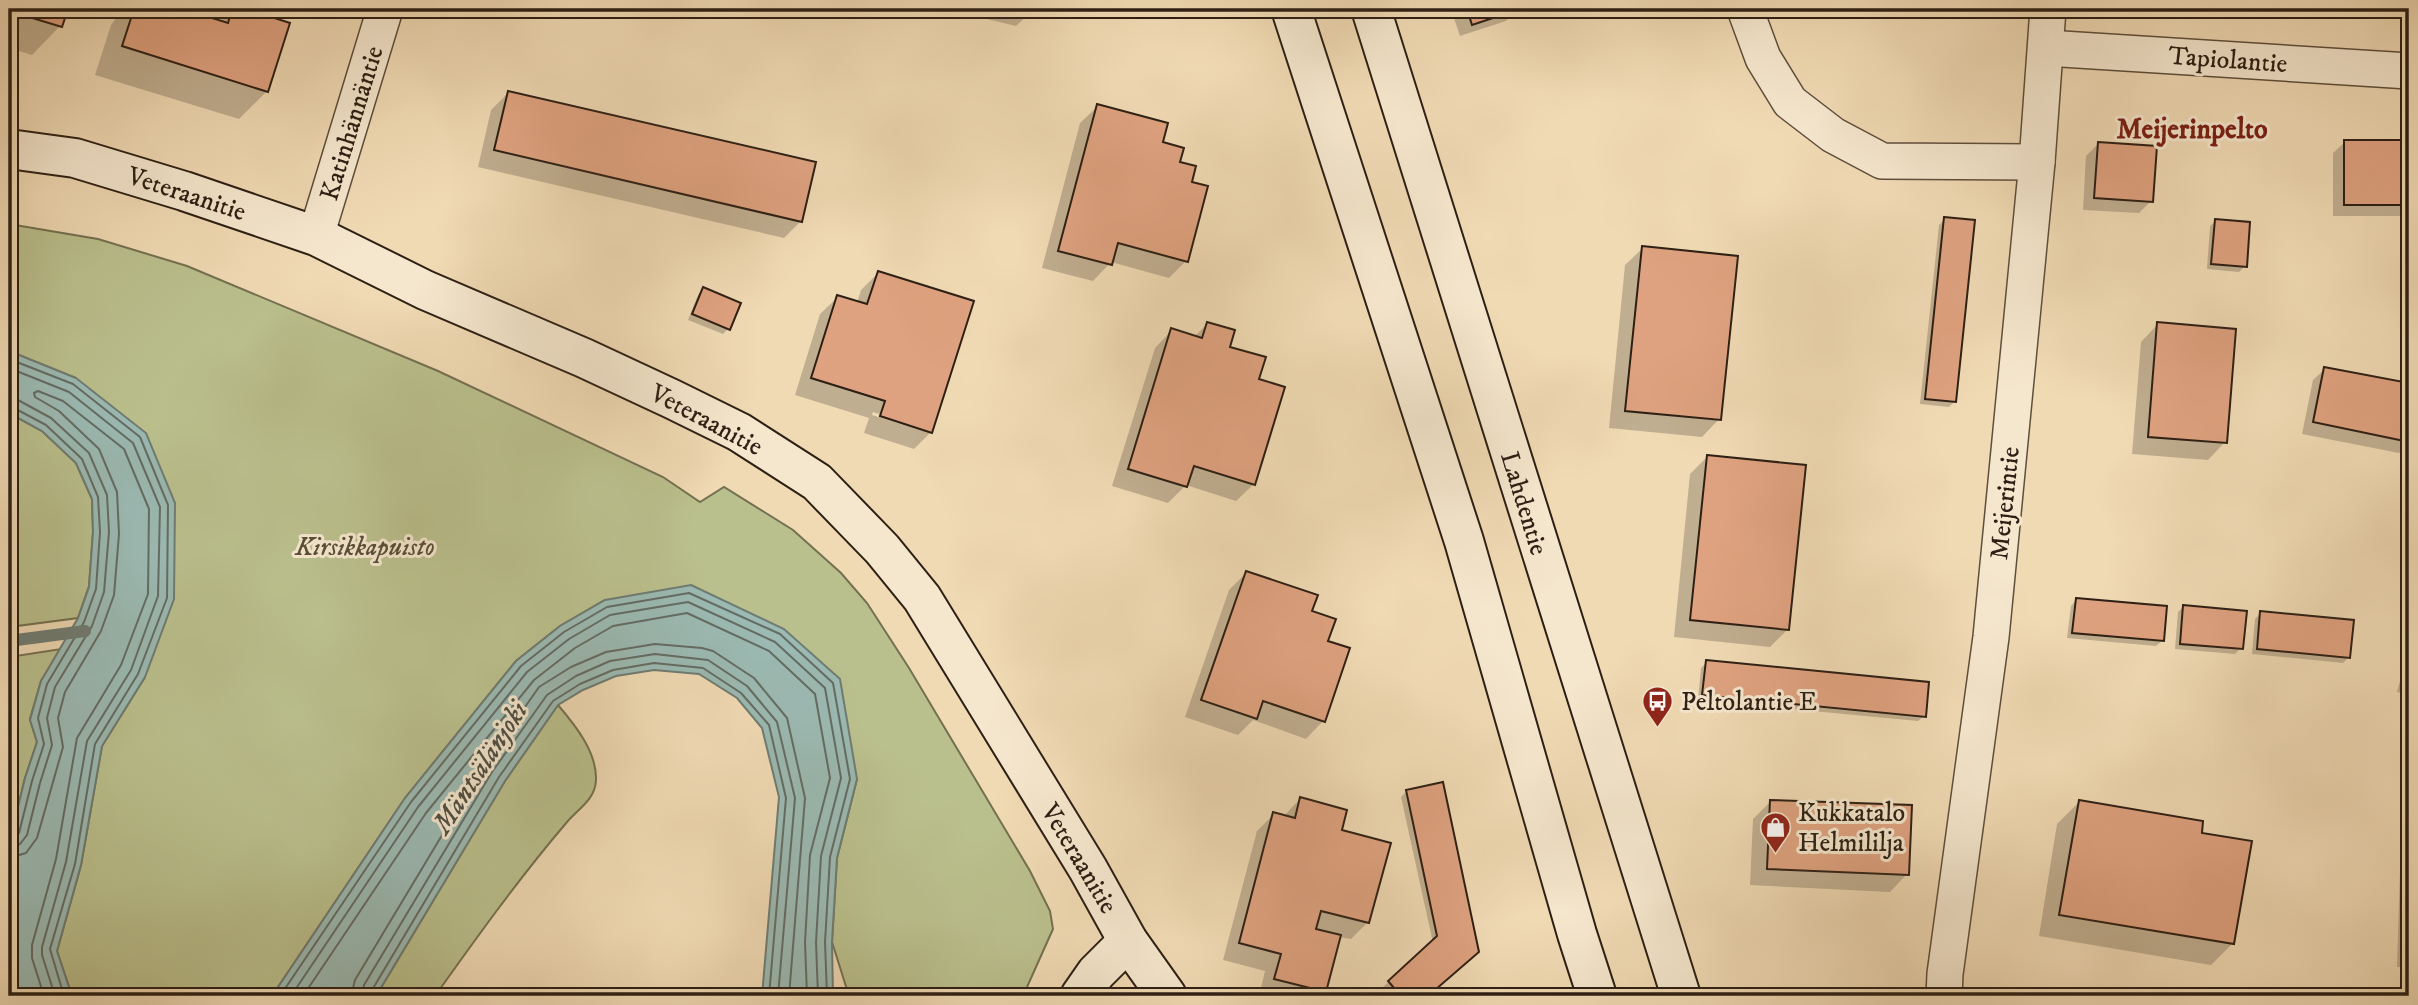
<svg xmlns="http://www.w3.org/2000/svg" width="2418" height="1005" viewBox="0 0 2418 1005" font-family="'IM FELL DW Pica',serif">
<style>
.green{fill:#bac08d;stroke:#747050;stroke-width:2}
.water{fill:#9bbab3;stroke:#6f7c73;stroke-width:2}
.shadow{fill:#0003;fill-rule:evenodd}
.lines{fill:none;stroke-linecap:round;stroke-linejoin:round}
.shore{stroke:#646c64;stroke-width:2}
.stream{stroke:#6f7c73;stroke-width:12}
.building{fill:#dfa280;stroke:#2d1f14;stroke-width:2}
.street-casing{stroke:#5e4e3c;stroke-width:38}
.secondary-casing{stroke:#2d1f14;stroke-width:42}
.street{stroke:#f5e7ce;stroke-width:35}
.secondary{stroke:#f5e7ce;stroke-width:38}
.labels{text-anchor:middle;stroke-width:6;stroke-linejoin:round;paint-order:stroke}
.street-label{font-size:26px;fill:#2d1f14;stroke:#f5e7ce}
.park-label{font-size:26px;font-style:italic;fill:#574f38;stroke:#f5e7ce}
.poi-label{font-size:26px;fill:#2d1f14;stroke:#f5e7ce;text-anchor:start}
.neighbourhood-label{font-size:28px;font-weight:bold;fill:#7a1f14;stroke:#f5e7ce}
.water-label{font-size:28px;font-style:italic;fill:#4e4e44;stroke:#f5e7ce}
</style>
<rect width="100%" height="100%" fill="#f0dab4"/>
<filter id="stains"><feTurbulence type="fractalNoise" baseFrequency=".00286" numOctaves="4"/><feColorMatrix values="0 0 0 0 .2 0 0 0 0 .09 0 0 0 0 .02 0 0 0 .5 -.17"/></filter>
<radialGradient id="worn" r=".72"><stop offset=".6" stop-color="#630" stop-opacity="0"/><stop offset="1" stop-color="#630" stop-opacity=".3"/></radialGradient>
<g class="green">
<path d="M9,224L98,239L187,266L438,371L663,477L700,502L724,487L793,530L841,573L867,603L909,668L1030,871L1050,911L1053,929L1023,996H849L832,942L837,858L857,779L605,600L560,626L516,661L405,798L272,996H72L57,951L81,865L102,746L145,677L76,378L9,351Z"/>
<path d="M9,413L42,431L76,463L92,499L93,532L89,586L78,618L9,627Z"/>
<path d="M61,649L41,681L30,719L37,742L25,778L9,844V657Z"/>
<path d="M558,705C575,725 597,752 596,780C595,800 579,808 567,822C520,877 477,937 435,996H376L505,781Z"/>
</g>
<g class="water">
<path d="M9,351L76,378L146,433L175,503L174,599L145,677L102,746L81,865L57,951L72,996H9V844L25,778L37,742L30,720L41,681L78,618L89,587L93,532L92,499L76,463L42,431L9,413Z"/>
<path d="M691,585L784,629L840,679L857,779L837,858L832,942L833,996H762L779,797L762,728L737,698L699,674L654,670L616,676L583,690L558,705L505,781L376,996H272L405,798L516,661L560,626L605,600Z"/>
</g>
<g class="shadow">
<path d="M9,9H66L60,26L32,55L9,48Z"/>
<path d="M123,9H197L194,14L219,22L232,9H240L288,24L267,91L239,119L95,75L111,25Z"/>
<path d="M959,9H1034L1016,26L958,12Z"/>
<path d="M1451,9H1518L1506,21L1460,36Z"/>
<path d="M2245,9H2273L2267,15L2245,13Z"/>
<path d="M2352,9H2409L2399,19Z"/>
<path d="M508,93L801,221L784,238L478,167L491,110Z"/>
<path d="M1098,106L1161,143L1178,163L1186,261L1169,278L1111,262L1093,281L1042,268L1080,123Z"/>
<path d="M2409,141V216H2333V153L2345,142Z"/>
<path d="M2098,144L2151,201L2139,213L2083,210L2086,156Z"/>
<path d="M1945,219L1954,402L1949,407L1920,404L1939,225Z"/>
<path d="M2216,221L2245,266L2239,272L2207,269L2210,226Z"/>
<path d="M1643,248L1719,419L1702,437L1609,428L1625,265Z"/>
<path d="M878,273L931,432L914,449L864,433L869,418L795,395L820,314L838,297L857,303L861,290ZM873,412L923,428V431L872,415Z"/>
<path d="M703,289L728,329L723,334L688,320L698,295Z"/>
<path d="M1207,324L1257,380L1254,484L1236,501L1186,485L1168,503L1112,486L1155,348L1172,330L1194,337Z"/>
<path d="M2158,324L2225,442L2208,460L2132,454L2141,342Z"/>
<path d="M2325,369L2409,385V443L2399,453L2302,434L2313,380Z"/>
<path d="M1707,457L1788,629L1770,647L1674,637L1690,474Z"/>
<path d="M1246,573L1310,612L1326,642L1348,649L1323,721L1306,739L1253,720L1238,735L1185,717L1229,590Z"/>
<path d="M2076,600L2162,641L2156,646L2067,638L2071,606Z"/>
<path d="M2184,606L2241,648L2235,654L2175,649L2178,612Z"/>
<path d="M2261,613L2349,657L2343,663L2252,654L2255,619Z"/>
<path d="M2409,655V695L2397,692L2406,658Z"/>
<path d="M1707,662L1924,716L1918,721L1698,700L1701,668Z"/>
<path d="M1407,791L1474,954L1425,996H1391L1383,987L1433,943L1401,797Z"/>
<path d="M1300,799L1339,831L1368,922L1351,939L1339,937L1325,991L1320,996H1259L1265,971L1223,960L1257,831L1274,814L1283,817Z"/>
<path d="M1771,801L1907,874L1890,892L1750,885L1753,819Z"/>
<path d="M2079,802L2200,834L2233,943L2211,965L2039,936L2057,824Z"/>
<path d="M2409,861V967H2397L2400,870Z"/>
</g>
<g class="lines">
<g class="shore">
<path d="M9,359L73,384L140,437L168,505L167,598L138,674L95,744L75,864L50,949L64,996"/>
<path d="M9,368L69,392L133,443L160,507L158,596L131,670L87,741L66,862L42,947V955L55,996"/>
<path d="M9,398L18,400L51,418L89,453L107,495L109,532L104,592L92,626L55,687L47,718L52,745L40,783L27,835L20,844L9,847"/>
<path d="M9,407L14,408L46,425L82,459L98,497L100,532L96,589L84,622L47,684L38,718L44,744L32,781L19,833L15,838H9"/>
<path d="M9,858L26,853L37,838L63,747L58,718L65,692L101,631L114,595L119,534L117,492L99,449L59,411L35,397L34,393L38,391L63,401L124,449L149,509L148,594L121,665L77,738L56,859L32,945V958L44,996"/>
<path d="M280,996L411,802L521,666L564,632L607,607L689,593L780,634L833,683L850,779L830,857L825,942L827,996"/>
<path d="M291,996L418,807L527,672L569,639L610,615L688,602L775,642L825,688L841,778L821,856L816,942L818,996"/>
<path d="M303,996L426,813L534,680L575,648L613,626L687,613L769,651L815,694L830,778L810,855L805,942L807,996"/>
<path d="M351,996L355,980L483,767L539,687L571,667L606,652L655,644L702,648L713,651L754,678L787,718L805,798L789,996"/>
<path d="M362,996L364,985L492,772L547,695L576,676L610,661L655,654L708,660L747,686L777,722L795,798L778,996"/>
<path d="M371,996L372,990L499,777L553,701L580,684L613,670L654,663L703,668L741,693L769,725L786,798L769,996"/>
</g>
<path class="stream" d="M9,641L85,631"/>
</g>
<g class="building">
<path d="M9,9H68L62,27L9,11Z"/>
<path d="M134,9H199L196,13L228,23L232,9H246L290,23L268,92L122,46Z"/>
<path d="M1467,9H1520L1472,25Z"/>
<path d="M508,91L816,162L802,222L494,150Z"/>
<path d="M1097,104L1168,123L1163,142L1184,148L1180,162L1196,166L1192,182L1208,186L1188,262L1118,243L1112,265L1058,251Z"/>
<rect x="2344" y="140" width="65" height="65"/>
<path d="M2098,142L2157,146L2153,202L2094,198Z"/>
<path d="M1944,217L1975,220L1956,402L1925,399Z"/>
<path d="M2215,219L2250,222L2247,267L2211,264Z"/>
<path d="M1642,246L1738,256L1721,420L1625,411Z"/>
<path d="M878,271L974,301L932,433L880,416L885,401L811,378L837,295L867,304Z"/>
<path d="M703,287L741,303L730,330L692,314Z"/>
<path d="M1207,322L1235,330L1230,347L1266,357L1259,379L1285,387L1255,485L1194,466L1187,487L1128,469L1171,328L1202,338Z"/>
<path d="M2157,322L2236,329L2227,443L2148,437Z"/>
<path d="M2324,367L2409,383V442L2313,422Z"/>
<path d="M1707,455L1806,465L1789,630L1690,620Z"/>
<path d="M1246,571L1318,595L1312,611L1336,619L1328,641L1350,648L1325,722L1263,701L1257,719L1201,700Z"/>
<path d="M2076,598L2167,606L2164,641L2072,633Z"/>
<path d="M2183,605L2247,611L2243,649L2180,644Z"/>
<path d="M2260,611L2354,620L2350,658L2257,649Z"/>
<path d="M2409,656V688L2401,686Z"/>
<path d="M1706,660L1929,682L1926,717L1702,695Z"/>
<path d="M1443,782L1479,952L1428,996H1401L1388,981L1437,936L1406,790Z"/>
<path d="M1300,797L1347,810L1342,830L1391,843L1369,923L1321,911L1316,929L1341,935L1326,992L1274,979L1281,954L1239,943L1273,812L1295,818Z"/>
<path d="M1770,800L1912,805L1909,875L1767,869Z"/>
<path d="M2079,800L2203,821L2202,833L2252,841L2234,944L2059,915Z"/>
</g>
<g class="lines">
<defs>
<g id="street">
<path d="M1745,9L1763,58L1790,102L1833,135L1882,161L2037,162"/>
<path d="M2046,48L2409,71"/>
<path d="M316,236L385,9"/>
<path d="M1944,996L1945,974L1991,637L2037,162L2048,9"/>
</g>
<g id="secondary">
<path d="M1291,9L1464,541L1577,934L1597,996"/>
<path d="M1371,9L1681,996"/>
<path d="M9,149L75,158L184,191L316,236L425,290L584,358L672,399L739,432L817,482L882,549L922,598L1088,869L1128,941L1167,996"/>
<path d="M1080,996L1096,973L1128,941"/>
</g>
</defs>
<use href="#street" class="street-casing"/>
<use href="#secondary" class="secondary-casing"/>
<use href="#street" class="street"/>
<use href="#secondary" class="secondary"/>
</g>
<defs>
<symbol id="bus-pin" viewBox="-11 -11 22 30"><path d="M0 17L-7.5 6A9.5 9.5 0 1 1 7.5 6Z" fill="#8f2418" stroke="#f5e7ce"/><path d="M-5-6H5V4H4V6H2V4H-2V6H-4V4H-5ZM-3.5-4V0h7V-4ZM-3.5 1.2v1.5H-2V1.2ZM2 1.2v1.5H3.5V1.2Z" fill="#fff"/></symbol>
<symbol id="shop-pin" viewBox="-11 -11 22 30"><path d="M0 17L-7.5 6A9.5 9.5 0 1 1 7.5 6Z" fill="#8f2418" stroke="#f5e7ce"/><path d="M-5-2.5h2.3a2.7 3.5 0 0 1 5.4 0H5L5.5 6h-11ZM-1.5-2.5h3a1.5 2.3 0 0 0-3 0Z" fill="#fff"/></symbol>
</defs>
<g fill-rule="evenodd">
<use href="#bus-pin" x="1640" y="684" width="35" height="47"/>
<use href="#shop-pin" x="1758" y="810" width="35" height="47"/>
</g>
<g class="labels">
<g class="street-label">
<text transform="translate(2228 59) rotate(4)" y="9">Tapiolantie</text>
<text transform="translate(351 123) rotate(-73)" y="9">Katinhännäntie</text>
<text transform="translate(187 193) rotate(18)" y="9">Veteraanitie</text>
<text transform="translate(707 419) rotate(28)" y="9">Veteraanitie</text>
<text transform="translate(1525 503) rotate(73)" y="9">Lahdentie</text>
<text transform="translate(2004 503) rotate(-84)" y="9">Meijerintie</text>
<text transform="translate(1080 858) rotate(59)" y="9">Veteraanitie</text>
</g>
<g class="park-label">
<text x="365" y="555">Kirsikkapuisto</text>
</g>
<g class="poi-label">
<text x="1681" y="710">Peltolantie E</text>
<text x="1798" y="821">Kukkatalo<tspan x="1798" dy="30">Helmililja</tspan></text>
</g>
<g class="neighbourhood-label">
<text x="2192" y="138">Meijerinpelto</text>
</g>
<g class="water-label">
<text transform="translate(479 767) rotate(-57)" y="10">Mäntsälänjoki</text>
</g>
</g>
<rect width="2418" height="1005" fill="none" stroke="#f0dab4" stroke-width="35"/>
<rect x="10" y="10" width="2397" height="984" fill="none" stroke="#2d1f14" stroke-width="3.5"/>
<rect x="18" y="18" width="2383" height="970" fill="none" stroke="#2d1f14" stroke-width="2"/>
<rect width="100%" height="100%" filter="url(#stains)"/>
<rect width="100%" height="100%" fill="url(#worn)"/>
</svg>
